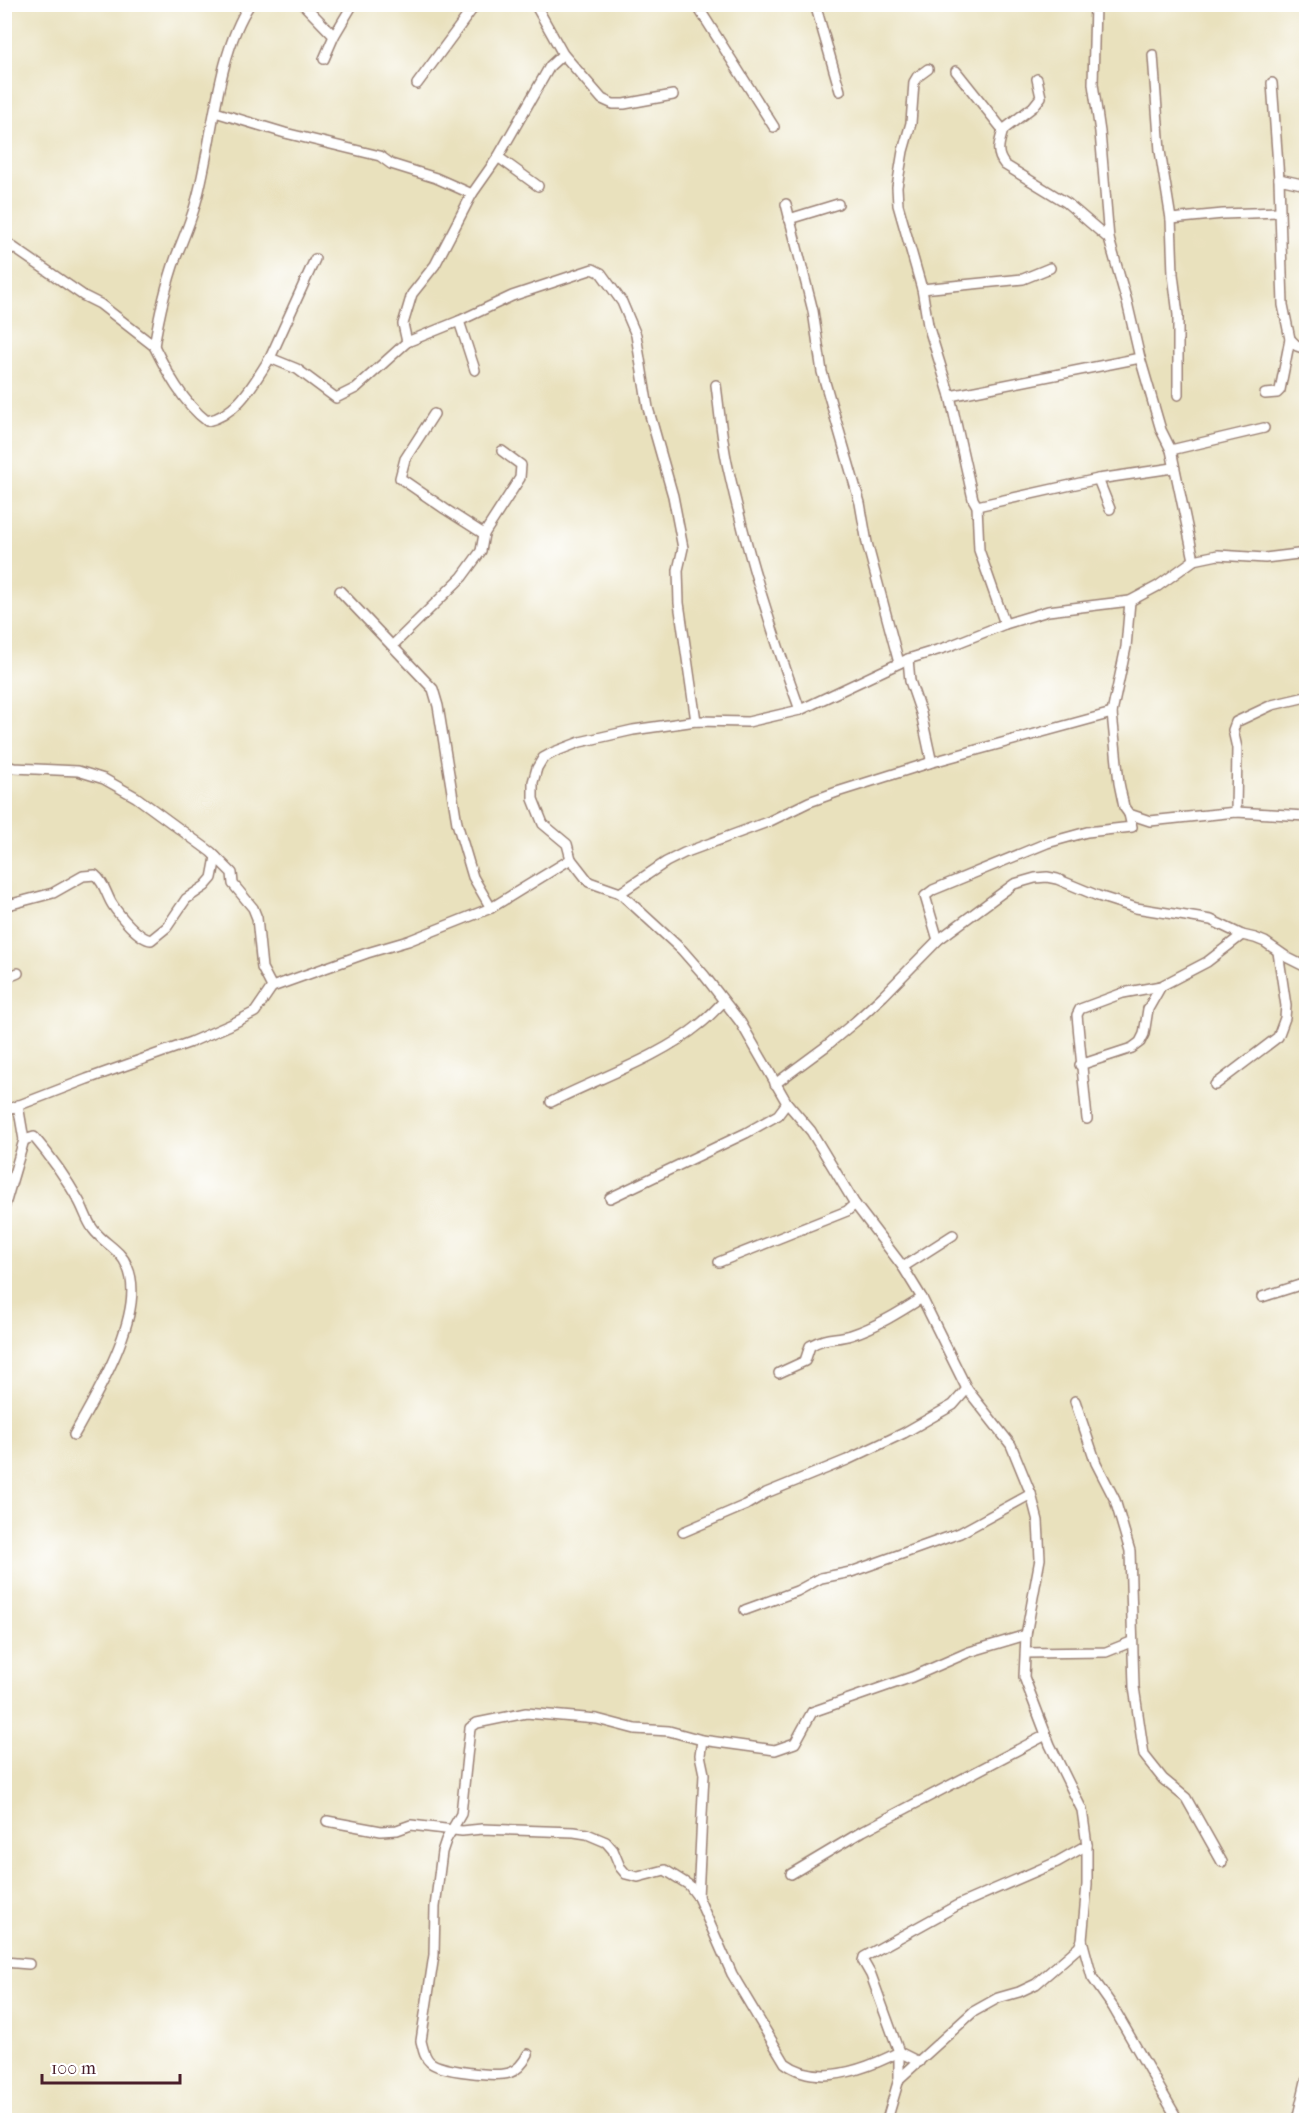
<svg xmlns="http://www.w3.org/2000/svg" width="1311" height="2125" viewBox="0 0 1311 2125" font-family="'IM FELL French Canon',serif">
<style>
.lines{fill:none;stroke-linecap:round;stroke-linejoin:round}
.minor-casing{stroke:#9a8074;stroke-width:12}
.minor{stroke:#fff;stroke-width:9}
</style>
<rect width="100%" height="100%" fill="#fff"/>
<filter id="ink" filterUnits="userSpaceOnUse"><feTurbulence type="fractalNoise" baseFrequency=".0167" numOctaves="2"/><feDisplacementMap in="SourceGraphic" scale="12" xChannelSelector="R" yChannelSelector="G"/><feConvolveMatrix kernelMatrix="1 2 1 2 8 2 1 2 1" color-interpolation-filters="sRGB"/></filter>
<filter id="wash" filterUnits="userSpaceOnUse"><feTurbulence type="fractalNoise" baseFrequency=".008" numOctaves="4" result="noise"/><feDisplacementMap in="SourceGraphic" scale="24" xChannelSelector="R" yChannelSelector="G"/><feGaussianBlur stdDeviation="1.35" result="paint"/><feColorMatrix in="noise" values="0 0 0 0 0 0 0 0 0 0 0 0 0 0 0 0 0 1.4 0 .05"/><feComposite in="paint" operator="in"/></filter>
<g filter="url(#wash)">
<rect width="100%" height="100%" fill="#e9e1bd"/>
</g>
<g filter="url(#ink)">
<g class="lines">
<defs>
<g id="minor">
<path d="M303,4L334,36"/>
<path d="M535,4L563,54L602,99L613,104H624L673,95"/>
<path d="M696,4L774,127"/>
<path d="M815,4L840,91"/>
<path d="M1095,4L1093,84L1100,132L1109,239L1127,302L1140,358L1161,430L1171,450L1194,560"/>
<path d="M1153,55L1160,151L1171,219L1173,274L1178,315V395"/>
<path d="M324,59L334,36L353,4"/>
<path d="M928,69L917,77L914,82L911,123L903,151L897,187L898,205L922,289L928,325L950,396L973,499L977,506L979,550L1005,624"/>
<path d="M956,71L1003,130C999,144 995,153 1005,165L1067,203L1109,239"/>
<path d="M1272,83L1279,179"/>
<path d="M417,84L476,4"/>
<path d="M215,112L285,133L380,156L391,164L436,178L472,194"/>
<path d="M1003,130L1033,107L1041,97L1037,79"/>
<path d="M498,157L538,186"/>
<path d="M786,204L813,311L822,372L860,503L867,543L899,663"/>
<path d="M789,219L838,204"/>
<path d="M1171,219L1223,214L1279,212"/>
<path d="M4,241L84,296L100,304L154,346C159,316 166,285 176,257C183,239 191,221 196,202C213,143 216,55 250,4"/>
<path d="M922,289L1023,279L1050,268"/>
<path d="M459,321L475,370"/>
<path d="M1290,339L1297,346L1306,349"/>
<path d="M407,342L403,324L412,294L435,265L472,194L498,157L550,66L563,54"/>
<path d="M154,346C167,372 183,403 207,421C238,415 254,382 270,358L297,369L336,398L356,388L407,342L459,321L512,296L593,269L601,273L622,302L636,335L648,408L673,496L683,548L678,570L679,603L696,721"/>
<path d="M270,358L315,259"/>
<path d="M716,385C720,414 722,444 729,472C747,553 772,633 800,710"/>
<path d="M1265,394L1277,393L1280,390L1290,339L1283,305L1279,179L1306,185"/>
<path d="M950,396L1140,358"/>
<path d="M1171,450L1264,428"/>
<path d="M977,506L1098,479"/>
<path d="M1110,509L1098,479L1173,468"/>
<path d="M484,534L520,478L521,465L502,451"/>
<path d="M340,591L433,689L438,706L457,823L473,877L491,908"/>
<path d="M1130,601L1126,647L1112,713L1119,783L1124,807L1129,814L1150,821L1236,812L1306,816"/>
<path d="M393,645L462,577L481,551L484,534L445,509L400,478L405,459L434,414"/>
<path d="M908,659L910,681L921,713L931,759L929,763"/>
<path d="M4,765L14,768L78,771L104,779L136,797L211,852L232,873L233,884L253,908L257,918L262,968L272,987L367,953L408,941L491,908L571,859L567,844L543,824L533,799V782L537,768L543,758L554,752L580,742L633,730L696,721L748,722L800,710L908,659L947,647L1005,624L1048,611L1130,601L1158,586L1194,560L1218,555L1265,558L1306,553"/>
<path d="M1236,812L1237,748L1233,730L1236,722L1272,705L1306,697"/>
<path d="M571,859L589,882L620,893L682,950L704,975L741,1023L787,1103L811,1131L855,1204L903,1267L922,1298L967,1389L1011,1445L1031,1494L1038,1521L1040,1559L1026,1635L1024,1677L1050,1745L1082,1810L1087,1845V1885L1082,1940L1079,1947L1036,1984L1019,1992L998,1998L973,2012L899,2079"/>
<path d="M620,893L666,862L684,853L770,821L809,802L837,792L929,763L1112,713"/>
<path d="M4,906L53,893L83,876L95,875C104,882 106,894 112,904C119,915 139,939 151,940L167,927L186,899L205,886L212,878L216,857"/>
<path d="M938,940L925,896L933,890L1047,843L1087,832L1132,827L1129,814"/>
<path d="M4,979L18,973"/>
<path d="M1080,1065L1132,1048L1140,1042L1144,1034L1148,1009L1161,986L1207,962L1242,935"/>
<path d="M775,1084L825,1047L856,1021L883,996L938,940L1014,884L1035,878L1047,877L1057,879L1098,896L1136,908L1211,920L1242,935L1255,938L1265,942L1288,958L1306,967"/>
<path d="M1215,1085L1278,1037L1285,1018L1286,1006L1278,952"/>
<path d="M551,1102C598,1078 659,1058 700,1024C709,1017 716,1009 724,1001"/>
<path d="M4,1111L87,1079L191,1042L230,1025L255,1012L272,987"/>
<path d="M1087,1119L1077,1015L1080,1009L1123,993L1161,986"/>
<path d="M24,1140L34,1137C51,1157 66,1178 79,1201C84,1210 87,1221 93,1229C103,1243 121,1250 127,1266C148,1310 96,1396 74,1435"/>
<path d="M610,1198L746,1133L778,1115L787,1103"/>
<path d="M4,1208L24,1140L18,1105"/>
<path d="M719,1262L847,1211L855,1204"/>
<path d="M903,1267L953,1235"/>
<path d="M1262,1297L1306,1283"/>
<path d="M779,1373L805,1361L810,1346C827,1336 835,1340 851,1335C876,1327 900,1312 922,1298"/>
<path d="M1075,1401L1096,1463L1115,1500L1130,1551L1134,1687L1144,1755L1163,1779L1186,1798L1222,1862"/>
<path d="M683,1532L746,1505L766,1493L847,1460L904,1433L953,1405L967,1389"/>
<path d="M745,1610L797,1591L821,1578L851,1572L960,1533L1031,1494"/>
<path d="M1026,1653L1106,1652L1131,1642"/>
<path d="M702,1740L775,1750L795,1743L812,1712L912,1677L969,1652L1026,1635"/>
<path d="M327,1821L381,1831L397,1830L411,1825L462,1831L482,1829L574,1832L587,1834L606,1842L613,1850L620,1867L626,1874L638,1877L665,1870L689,1885L698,1897L732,1974L785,2063C818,2088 866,2069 899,2052L919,2062"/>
<path d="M791,1874L863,1831L1046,1735"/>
<path d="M1082,1940L1092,1977L1113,2007L1178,2120"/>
<path d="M4,1962L29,1964"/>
<path d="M528,2054C524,2062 518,2070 509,2073C496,2077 439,2071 430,2062C424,2057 423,2048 421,2041L434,1955L435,1907L442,1852L446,1840L461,1814L470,1728L477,1723L526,1713L597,1719L635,1729L669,1731L702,1740L700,1755L704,1774L698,1897"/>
<path d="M887,2120L899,2079V2052L871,1975L863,1961L864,1957L956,1906L1057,1862L1087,1845"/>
<path d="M1297,2120L1306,2081"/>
</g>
</defs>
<use href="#minor" class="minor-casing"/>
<use href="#minor" class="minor"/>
</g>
</g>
<rect width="1311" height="2125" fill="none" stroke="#fff" stroke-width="24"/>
<path d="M42 2074v9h138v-9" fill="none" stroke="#4a1f2b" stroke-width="3"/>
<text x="51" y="2074" font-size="18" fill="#4a1f2b" stroke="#ffffff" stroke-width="4.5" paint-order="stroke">100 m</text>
</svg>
